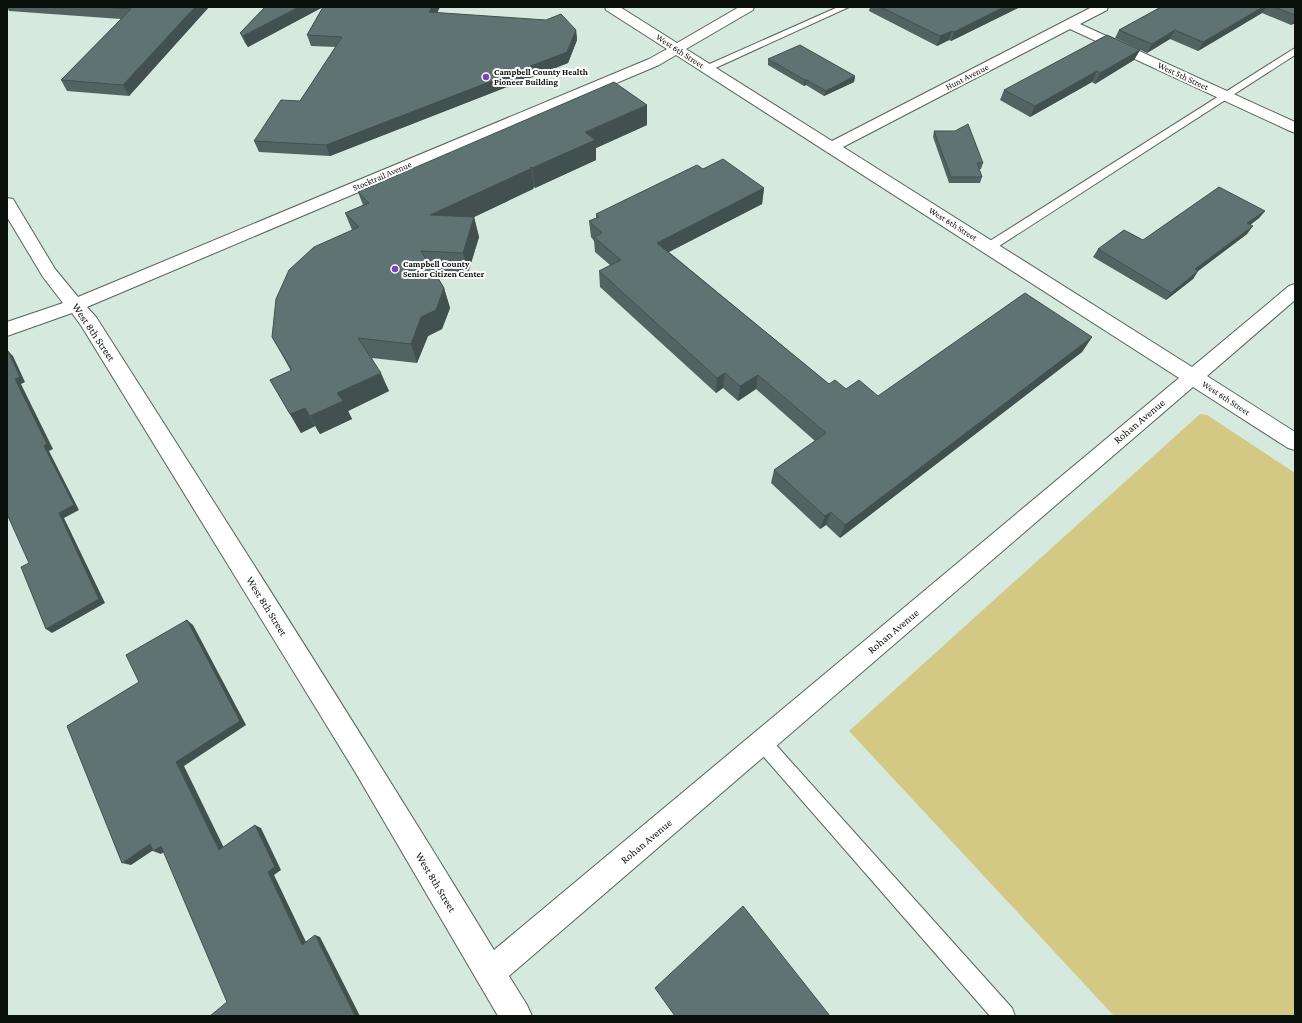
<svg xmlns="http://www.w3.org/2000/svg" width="1302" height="1023" viewBox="0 0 1302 1023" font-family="'Crimson Pro',serif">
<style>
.green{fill:#d3c985}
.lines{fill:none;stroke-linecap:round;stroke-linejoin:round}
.lane-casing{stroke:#54645b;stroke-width:2}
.street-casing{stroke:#54645b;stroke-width:2}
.lane{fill:#fff;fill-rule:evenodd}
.street{fill:#fff;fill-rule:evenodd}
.wall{fill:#526462}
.shaded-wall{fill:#425150}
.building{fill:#5f7472;stroke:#425150}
.poi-dot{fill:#7f41b6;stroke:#fff;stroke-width:1.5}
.labels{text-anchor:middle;stroke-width:4;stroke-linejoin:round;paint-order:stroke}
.far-street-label{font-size:9px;fill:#0b110d;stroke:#fff}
.far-poi-label{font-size:9px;font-weight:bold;fill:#0b110d;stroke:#fff;text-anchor:start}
.street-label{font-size:11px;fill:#0b110d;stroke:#fff}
</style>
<rect width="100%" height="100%" fill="#d6e9de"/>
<path class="green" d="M1200,414L1207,415L1295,473V1016H1114L849,731Z"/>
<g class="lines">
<defs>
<g id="lane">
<path d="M838,7H849L711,70L708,71L703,68L705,66Z"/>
<path d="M1295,48V55L993,250H985L983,247L985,244Z"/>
<path d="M762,733L768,736L1012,1008L1015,1016H990L756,748L753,742L756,736Z"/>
</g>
<path id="street" d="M605,7H620L677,43L739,7H754L753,10L686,49L832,141L1092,7H1108L1107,10L1080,24L1295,122V133L1290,131L1070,29L843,147L1192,367L1289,286L1295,284V300L1207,376L1295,432V450L1288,448L1193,387L509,976L527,1005L532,1016H498L354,770L82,327L72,313L7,336V322L63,303L43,277L7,217V198L13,199L55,269L78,297L649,59L667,49L606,10ZM676,55L1179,378L494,950C364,737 230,527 96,317L87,307L659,65Z"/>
</defs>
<use href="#lane" class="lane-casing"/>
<use href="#street" class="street-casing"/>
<use href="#lane" class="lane"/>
<use href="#street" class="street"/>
</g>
<g class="wall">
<path d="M7,7H209L129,96L67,91L61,80L121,19L9,11Z"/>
<path d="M265,7H440L437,13L576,30L577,40L568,63L330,156L259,152L254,141L300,101L336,47L311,46L307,35L323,7L248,47L245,43L240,33Z"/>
<path d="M870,7H1020L951,41L949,40L937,46L869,11Z"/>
<path d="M1161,7H1295V23L1291,25L1262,13L1198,51L1170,39L1147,53L1115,38L1119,30Z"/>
<path d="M1140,50L1134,60L1095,84L1092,82L1030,117L1000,100L1004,90Z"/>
<path d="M768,59L855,76L854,82L824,96L806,85L804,86L768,65Z"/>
<path d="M647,125L596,148V160L535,188L534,187L533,189L474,217L479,237L468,273L434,271L444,288L450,308L442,329L428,336L417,363L372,358L389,391L348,411L352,419L320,434L315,426L301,433L270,380L291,371L272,337L352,230L345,213L363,205L358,192Z"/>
<path d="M934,131L983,163L981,169H979L982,177L980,183H949L933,137Z"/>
<path d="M764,188L762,204L669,252L829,384L846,389L878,396L1092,337L1082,352L840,538L826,525L820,529L771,483L774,470L815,441L756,389L738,401L723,388L716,393L600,287L599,271L610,265L595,252L594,241L591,237L589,221L596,218V214Z"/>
<path d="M1265,211L1259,218L1250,225L1247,234L1198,271L1193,279L1166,300L1093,257L1098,249L1143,240Z"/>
</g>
<g class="shaded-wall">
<path d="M195,7H209L129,96L123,85Z"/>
<path d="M299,7H323L248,47L243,36Z"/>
<path d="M432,7H440L431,23L429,12Z"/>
<path d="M1004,7H1020L951,41L954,32Z"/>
<path d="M1263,7H1266L1262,13L1198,51L1203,42Z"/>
<path d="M1295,19V23L1291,25Z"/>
<path d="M576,30L577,40L568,63L330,156L326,145Z"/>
<path d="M1175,30L1170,39L1147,53L1152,44Z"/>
<path d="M952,31L949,40L937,46L940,36Z"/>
<path d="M1140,50L1134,60L1095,84L1100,73Z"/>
<path d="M1097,71L1092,82L1030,117L1035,106Z"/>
<path d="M855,76L854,82L824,96L826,91Z"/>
<path d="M805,80H807L806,85L804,86Z"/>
<path d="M647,105V125L596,148V160L535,188L532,168L585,132Z"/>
<path d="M531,167L534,187L533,189L436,235L430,215Z"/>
<path d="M764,188L762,204L657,258V243Z"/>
<path d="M1265,211L1259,218L1242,231L1247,223Z"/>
<path d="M474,217L479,237L468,273L463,253Z"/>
<path d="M1253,226L1247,234L1190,277L1195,269Z"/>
<path d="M1198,271L1193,279L1166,300L1171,293Z"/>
<path d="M444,288L450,308L442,329L428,336L417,363L411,344L421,317Z"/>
<path d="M1092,337L1082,352L840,538L845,525Z"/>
<path d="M8,351L13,356L25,382L21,384L53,449L49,451L79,510L64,518L105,603L52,633L46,629L59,513L44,446L15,379Z"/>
<path d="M381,373L389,391L348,411L352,419L320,434L310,416L337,393Z"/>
<path d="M725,373L723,388L716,393L717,378Z"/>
<path d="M758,375L756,389L738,401L740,386Z"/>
<path d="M305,408L315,426L301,433L290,414Z"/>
<path d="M831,512L826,525L820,529L825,516Z"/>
<path d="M187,620L193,625L246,725L184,766L226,852L219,850L176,762Z"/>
<path d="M255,825L261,828L281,870L274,875L308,946L302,945L268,872Z"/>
<path d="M150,844L158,847L131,865L122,863Z"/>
<path d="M161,846L169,849L161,854L153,851Z"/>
<path d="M315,935L320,937L360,1016H355Z"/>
</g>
<g class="building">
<path d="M100,7H195L123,85L61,80L131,9Z"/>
<path d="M265,7H299L243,36L240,33Z"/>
<path d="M323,7H432L429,12L546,20L561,14L576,30L567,52L326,145L254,141L281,100L300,101L342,37L307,35Z"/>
<path d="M881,7H1004L954,32L952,31L940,36Z"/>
<path d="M1161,7H1263L1203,42L1175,30L1152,44L1119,30Z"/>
<path d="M1274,7H1295V15Z"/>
<path d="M1107,35L1140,50L1100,73L1097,71L1035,106L1004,90Z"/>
<path d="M800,45L855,76L826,91L807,80H805L768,59Z"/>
<path d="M614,82L647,105L585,132L595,140L532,168L531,167L530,169L430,215L474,217L463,253L421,251L444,288L436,310L421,317L411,344L358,338L381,373L337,393L343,401L310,416L305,408L290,414L270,380L292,370L272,337L276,299L289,270L314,247L359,227L345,213L369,203L358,192Z"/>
<path d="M968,124L983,163H977L982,177H951L934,131H955Z"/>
<path d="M723,159L764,188L657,243L829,384L835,380L846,389L859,380L878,396L1025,293L1092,337L845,525L831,512L825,516L774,470L826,433L758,375L740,386L725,373L717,378L599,271L621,260L594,237L602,233L589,221L599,217L596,214L697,165L703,169Z"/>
<path d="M1219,187L1265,211L1247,223L1253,226L1195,269L1198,271L1171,293L1098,249L1124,230L1143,240Z"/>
<path d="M7,351H8L20,377L15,379L47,444L44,446L74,505L59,513L99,599L46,629L21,567L29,563L7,514Z"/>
<path d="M187,620L240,721L176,762L219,850L255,825L275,867L268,872L302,945L315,935L355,1016H210L227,1002L161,846L153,851L150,844L122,863L67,726L139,682L126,655Z"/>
<path d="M743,906L830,1016H675L655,988Z"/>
</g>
<g class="poi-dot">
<circle cx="486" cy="77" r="4"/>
<circle cx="395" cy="269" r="4"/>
</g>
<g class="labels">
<g class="far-street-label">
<text transform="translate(680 51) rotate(33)" y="3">West 6th Street</text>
<text transform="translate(1183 76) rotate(25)" y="3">West 5th Street</text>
<text transform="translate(967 77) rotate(-27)" y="3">Hunt Avenue</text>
<text transform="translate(382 176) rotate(-23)" y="3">Stocktrail Avenue</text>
<text transform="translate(953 224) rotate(32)" y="3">West 6th Street</text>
<text transform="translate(1226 398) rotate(33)" y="3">West 6th Street</text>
</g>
<g class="far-poi-label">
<text x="494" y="75">Campbell County Health<tspan x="494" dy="10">Pioneer Building</tspan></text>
<text x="403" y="267">Campbell County<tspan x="403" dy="10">Senior Citizen Center</tspan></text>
</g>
<g class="street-label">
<text transform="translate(94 332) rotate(56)" y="4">West 8th Street</text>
<text transform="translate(1139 421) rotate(-40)" y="4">Rohan Avenue</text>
<text transform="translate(267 606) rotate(58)" y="4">West 8th Street</text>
<text transform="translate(893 631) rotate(-40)" y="4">Rohan Avenue</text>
<text transform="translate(646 841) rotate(-40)" y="4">Rohan Avenue</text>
<text transform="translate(436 882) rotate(59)" y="4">West 8th Street</text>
</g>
</g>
<rect width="1302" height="1023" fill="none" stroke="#0b110d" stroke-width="16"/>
</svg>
